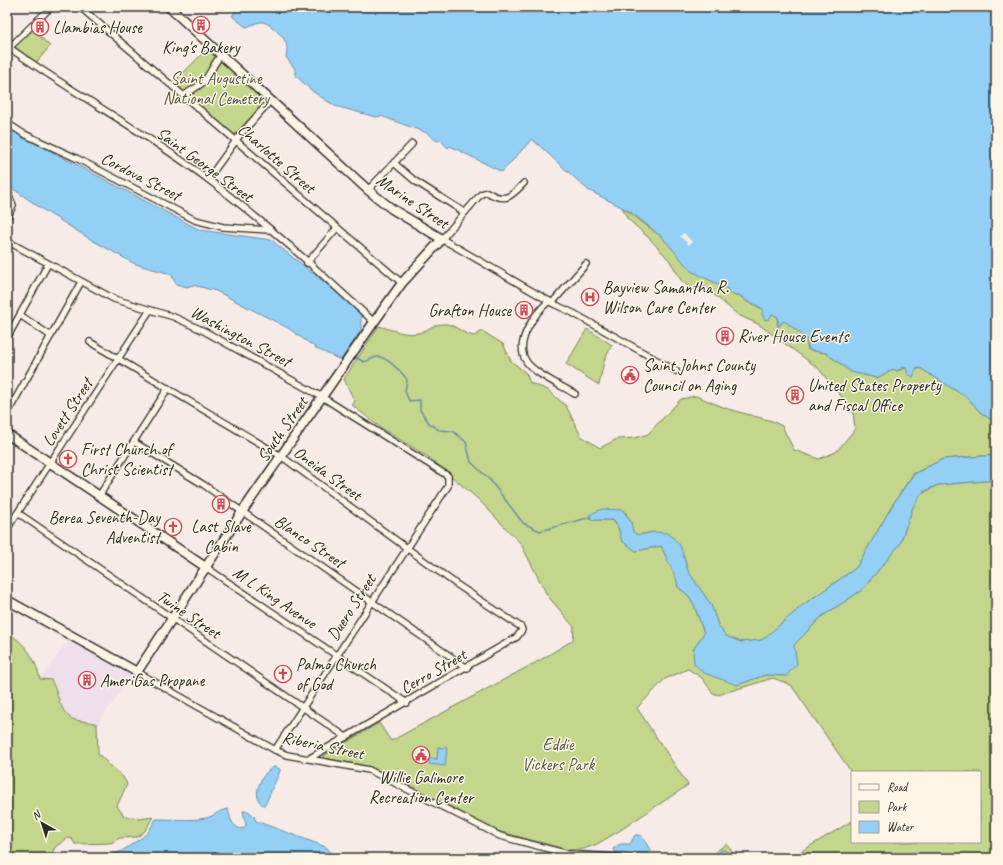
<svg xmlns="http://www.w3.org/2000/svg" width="1003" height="865" viewBox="0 0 1003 865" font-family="Caveat,sans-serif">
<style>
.built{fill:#efdfea}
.green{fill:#c4d68b;stroke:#78805b}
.water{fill:#94d0f5;stroke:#6a8ea4}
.pier{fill:#f6ebe7}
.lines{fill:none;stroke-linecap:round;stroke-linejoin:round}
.stream{stroke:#6a8ea4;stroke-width:1.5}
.street-casing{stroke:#2b2b2b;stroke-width:8}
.secondary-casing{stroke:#2b2b2b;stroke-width:11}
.street{stroke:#fcf5e5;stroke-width:5.5}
.secondary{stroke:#fcf5e5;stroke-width:8}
.labels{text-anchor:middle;stroke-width:3;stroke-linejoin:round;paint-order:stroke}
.poi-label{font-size:17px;fill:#2b2b2b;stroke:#fcf5e5;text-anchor:start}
.park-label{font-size:17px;fill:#515643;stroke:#fcf5e5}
.street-label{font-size:17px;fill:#2b2b2b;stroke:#fcf5e5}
</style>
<rect width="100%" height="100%" fill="#f6ebe7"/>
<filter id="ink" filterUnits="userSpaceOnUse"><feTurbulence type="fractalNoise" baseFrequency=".025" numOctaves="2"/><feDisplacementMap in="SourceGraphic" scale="8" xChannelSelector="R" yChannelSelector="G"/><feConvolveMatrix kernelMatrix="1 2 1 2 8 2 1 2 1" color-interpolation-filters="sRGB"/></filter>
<g filter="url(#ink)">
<path class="built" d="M70,639L134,674L97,724L90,721L74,720L65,712L55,686L40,679Z"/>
<g class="green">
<path d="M32,29L50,46L36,63L14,47Z"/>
<path d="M208,48L266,101L234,135L173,83Z"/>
<path d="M622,207L663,238L696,273L728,289L733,295H739C742,297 744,301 747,302C757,306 762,308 769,317L772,314L778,317L777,324L779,326L784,321L786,322L806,338L808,350L826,353L851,372L877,378L893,369L897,371L906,368L908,374L920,368L969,399L980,412L996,423V455L943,459L913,474L895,501L856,568L803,605L763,640L741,642L726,636L718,625L711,605L688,571L684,557L654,532L638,535L632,532L631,522L625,512L591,520H612L618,527L622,541L636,551L661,546L677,578L678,587L689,596L694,605L704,633L693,650L737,685L765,675L786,676L794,645L821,617L862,590L900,544L913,507L920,495L938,485L996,480V858H790L852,821V842H980V772L852,773L791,685L773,678L718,695L713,693L702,678L688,669L665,679L637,708L688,785L619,831L597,844L584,849L569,850L497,831L386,773L367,766L324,758L323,756L379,723L391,741L542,659L573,640L574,627L547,595L521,544L479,500L430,458L381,428L352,405L355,402L344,379L379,326C390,329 406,336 418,333C430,330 433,323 447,324C457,326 464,335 475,336L482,331L503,344L511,361L526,373L530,383L548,390L566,406L581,436L600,448L617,439L635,438L648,434L681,399L696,396L728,409L772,421L782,426L794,450L819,459L836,452L855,429L853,411L818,368L758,324L738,315L712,293L691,289L681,280L670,261L650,239L627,218Z"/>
<path d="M587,329L612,345L604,361L599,385L566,364Z"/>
<path d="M7,632C26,644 35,657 40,679L51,680C58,691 60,716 75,720C83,722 89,721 97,724L98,754L123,777L127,784L117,806L124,816L140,819L153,817L145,831L137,837L120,838L111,843L75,844L72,839L68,838L55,847L50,858H7Z"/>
<path d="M727,844L736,858H715L716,851Z"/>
</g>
<g class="water">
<path d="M230,7H996V423L980,412L969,399L920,368L916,369L913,377L908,374L906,368L902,367L897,371L893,369L877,378L851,372L826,353L809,350L806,338L786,322L783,321L778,327V317L772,314L769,319L765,320L762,314L763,309C753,303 748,302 739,295L731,294L728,289L691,271L663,238L631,212L588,190L532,139L502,172L450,146L448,148L440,140L437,141L427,133L381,116L376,117L335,106L312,91L295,75V69L286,57C287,51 288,46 285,41C282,35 268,21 261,22C256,22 251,26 246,27L232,16L235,12Z"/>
<path d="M7,128L200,230L271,240L344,298L361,315V330L341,360L319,350L288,328L216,291L193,285L187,287L176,284L171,274L135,264L90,239L45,211L12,188L7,182Z"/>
<path d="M996,455V480L938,485L923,492L913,507L900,544L862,590L821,617L794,645L797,664L786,676L765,675L737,685L704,673L694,664L693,650L704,633L694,605L689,596L678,587L676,578L661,546L636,551L622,541L618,527L613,520H591L589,515L602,509L623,510L631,522L633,532L638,535L654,532L668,533L680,545L688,571L711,605L718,625L726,636L741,642L762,640L803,605L856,568L895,501L914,474L943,459Z"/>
<path d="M438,747L447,748L445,766L429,764L430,758L437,759Z"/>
<path d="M275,767L280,769V771L265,805H263C250,797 262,770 275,767Z"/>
<path d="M228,809C230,818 232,828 243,829L246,825L243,811H248L254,816L256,821L326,847L336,858H102L122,851L147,834L156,819C172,819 190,821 206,818C215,816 219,810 228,809Z"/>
<path d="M635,835H641L651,851L646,853L614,852L613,849L620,844H630Z"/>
<path d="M721,850H725L732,858H717Z"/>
</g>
<path class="pier" d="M684,233L692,242L689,245L680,236Z"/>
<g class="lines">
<path class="stream" d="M353,356L364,362C369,361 372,358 376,357C385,355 403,373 407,380L405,391L409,401L420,400V410L429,423L439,430L453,431L466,442L471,462L490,480L523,523L540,531L591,517"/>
<defs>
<g id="street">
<path d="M80,7L402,283"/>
<path d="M7,46C72,93 144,131 209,180C266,223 321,273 374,322"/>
<path d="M7,50L51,7"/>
<path d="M184,96C191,89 200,87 205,80C211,72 214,63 221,55"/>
<path d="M7,123L24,134L78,159L195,220L223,227L269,230"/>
<path d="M394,163L415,181L464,212"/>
<path d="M208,179L240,135L270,101"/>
<path d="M524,183C511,197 505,203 487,192L481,194L442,239L556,305L573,313L676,371"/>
<path d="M368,190L412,144"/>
<path d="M7,191L13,205L7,219"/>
<path d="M7,241L114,299L174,317L204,331L322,397L448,476V486L275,750"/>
<path d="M307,263L337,228"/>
<path d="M549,301C535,313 514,342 526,361C533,373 562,386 575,394"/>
<path d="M552,303L586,264"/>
<path d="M20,315L51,336"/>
<path d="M7,338L48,264"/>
<path d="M90,342L281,456L456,584L521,627L522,630L517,637L310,758"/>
<path d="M7,414L81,282"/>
<path d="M134,442L204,485L467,668"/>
<path d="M99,496L168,388"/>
<path d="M18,513L346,737"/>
<path d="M7,529L150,310"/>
<path d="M207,568L407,703"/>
<path d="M137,672L275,750L287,755L369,770L500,836L568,854L630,858"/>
</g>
<g id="secondary">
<path d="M7,434L207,568"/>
<path d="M7,600L137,672L242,512L374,322L402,283L442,239L392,209L368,190L169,7"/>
</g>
</defs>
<use href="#street" class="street-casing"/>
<use href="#secondary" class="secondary-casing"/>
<use href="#street" class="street"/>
<use href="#secondary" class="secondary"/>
</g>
</g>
<defs>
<symbol id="building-ring" viewBox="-11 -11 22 22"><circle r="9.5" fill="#fcf5e5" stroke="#d1495b" stroke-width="1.5"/><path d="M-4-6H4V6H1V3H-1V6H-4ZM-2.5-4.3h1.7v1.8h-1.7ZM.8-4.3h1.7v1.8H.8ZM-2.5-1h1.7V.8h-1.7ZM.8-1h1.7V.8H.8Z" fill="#d1495b"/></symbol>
<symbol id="hospital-ring" viewBox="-11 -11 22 22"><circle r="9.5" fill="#fcf5e5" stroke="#d1495b" stroke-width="1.5"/><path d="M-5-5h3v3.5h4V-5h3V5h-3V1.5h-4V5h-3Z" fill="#d1495b"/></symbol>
<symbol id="civic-ring" viewBox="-11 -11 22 22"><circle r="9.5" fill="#fcf5e5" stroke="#d1495b" stroke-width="1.5"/><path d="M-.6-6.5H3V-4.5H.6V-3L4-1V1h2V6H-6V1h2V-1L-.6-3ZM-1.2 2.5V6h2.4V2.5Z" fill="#d1495b"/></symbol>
<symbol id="church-ring" viewBox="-11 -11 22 22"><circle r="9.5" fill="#fcf5e5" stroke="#d1495b" stroke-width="1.5"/><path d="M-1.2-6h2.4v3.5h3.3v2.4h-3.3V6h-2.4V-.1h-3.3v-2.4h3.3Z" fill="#d1495b"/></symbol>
</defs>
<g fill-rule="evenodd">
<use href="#building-ring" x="191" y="15" width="20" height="20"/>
<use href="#building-ring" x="30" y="17" width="20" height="20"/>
<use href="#hospital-ring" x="580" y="287" width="20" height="20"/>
<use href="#building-ring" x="514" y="300" width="20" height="20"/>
<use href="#building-ring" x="715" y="326" width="20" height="20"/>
<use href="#civic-ring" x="620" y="365" width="20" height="20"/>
<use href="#building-ring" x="785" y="385" width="20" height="20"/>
<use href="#church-ring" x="58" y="449" width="20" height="20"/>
<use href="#building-ring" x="211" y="494" width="20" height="20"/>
<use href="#church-ring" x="163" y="517" width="20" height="20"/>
<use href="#church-ring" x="273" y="664" width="20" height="20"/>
<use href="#building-ring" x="77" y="670" width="20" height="20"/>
<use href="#civic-ring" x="411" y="745" width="20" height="20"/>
</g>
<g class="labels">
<g class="poi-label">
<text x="53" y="33">Llambias House</text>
<text x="201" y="53" text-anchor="middle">King's Bakery</text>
<text x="603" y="293">Bayview Samantha R.<tspan x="603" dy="20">Wilson Care Center</tspan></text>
<text x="511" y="316" text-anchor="end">Grafton House</text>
<text x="738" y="342">River House Events</text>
<text x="643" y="371">Saint Johns County<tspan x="643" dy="20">Council on Aging</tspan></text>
<text x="808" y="391">United States Property<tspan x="808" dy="20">and Fiscal Office</tspan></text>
<text x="81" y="455">First Church of<tspan x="81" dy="20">Christ Scientist</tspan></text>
<text x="160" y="523" text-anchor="end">Berea Seventh-Day<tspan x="160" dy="20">Adventist</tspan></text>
<text x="221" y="532" text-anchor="middle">Last Slave<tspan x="221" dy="20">Cabin</tspan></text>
<text x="296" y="670">Palmo Church<tspan x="296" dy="20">of God</tspan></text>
<text x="100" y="686">AmeriGas Propane</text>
<text x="421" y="783" text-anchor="middle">Willie Galimore<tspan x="421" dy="20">Recreation Center</tspan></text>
</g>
<g class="park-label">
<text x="216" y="84">Saint Augustine<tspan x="216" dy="20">National Cemetery</tspan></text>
<text x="558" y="750">Eddie<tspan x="558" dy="20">Vickers Park</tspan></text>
</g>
<g class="street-label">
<text transform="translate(277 158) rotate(41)" y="6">Charlotte Street</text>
<text transform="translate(205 164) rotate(36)" y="6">Saint George Street</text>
<text transform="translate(141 176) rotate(27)" y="6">Cordova Street</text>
<text transform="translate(413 201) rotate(34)" y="6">Marine Street</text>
<text transform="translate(241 336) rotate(28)" y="6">Washington Street</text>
<text transform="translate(67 412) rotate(-57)" y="6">Lovett Street</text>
<text transform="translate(282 429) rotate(-55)" y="6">South Street</text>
<text transform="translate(328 473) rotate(36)" y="6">Oneida Street</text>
<text transform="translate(310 541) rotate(34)" y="6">Blanco Street</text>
<text transform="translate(275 597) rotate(34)" y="6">M L King Avenue</text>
<text transform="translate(351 607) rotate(-57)" y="6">Duero Street</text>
<text transform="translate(189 614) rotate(34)" y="6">Twine Street</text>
<text transform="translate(433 671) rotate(-30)" y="6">Cerro Street</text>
<text transform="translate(323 745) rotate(12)" y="6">Riberia Street</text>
</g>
</g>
<rect width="1003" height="865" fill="none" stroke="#fcf5e5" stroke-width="24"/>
<rect x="12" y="12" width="979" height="841" fill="none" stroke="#2b2b2b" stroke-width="1.5" filter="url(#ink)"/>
<rect x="851" y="771" width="130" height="72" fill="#fcf5e5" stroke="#a8a49b"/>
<rect x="859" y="784" width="20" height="6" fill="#fcf5e5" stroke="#a8a49b"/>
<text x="887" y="791" font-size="12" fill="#2b2b2b">Road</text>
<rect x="859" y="801" width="20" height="12" fill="#c4d68b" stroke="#a8a49b"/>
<text x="887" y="811" font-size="12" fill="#2b2b2b">Park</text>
<rect x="859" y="821" width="20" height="12" fill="#94d0f5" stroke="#a8a49b"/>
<text x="887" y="831" font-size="12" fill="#2b2b2b">Water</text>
<g transform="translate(42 823) rotate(321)" stroke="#fcf5e5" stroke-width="3" paint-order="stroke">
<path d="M0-3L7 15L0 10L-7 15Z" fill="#2b2b2b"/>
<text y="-6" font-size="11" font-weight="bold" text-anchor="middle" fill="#2b2b2b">N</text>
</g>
</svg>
